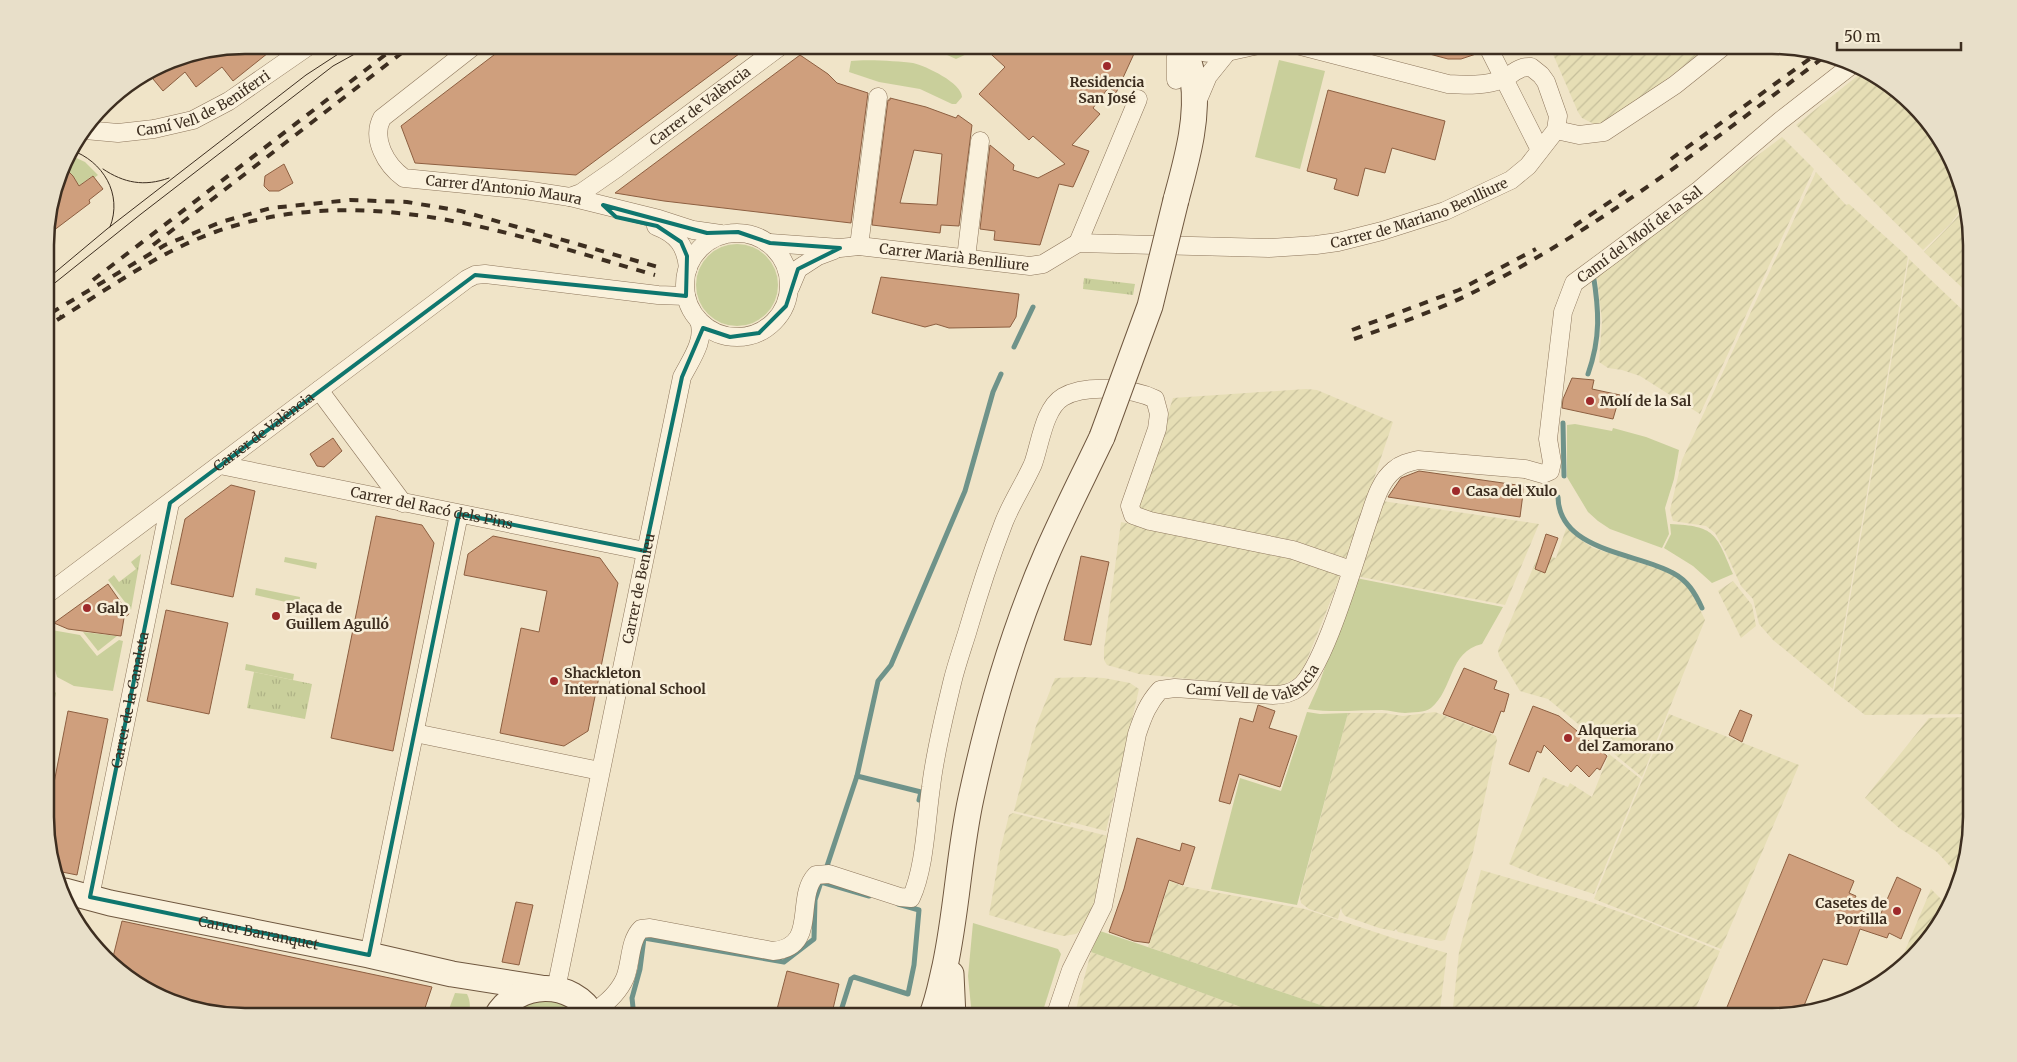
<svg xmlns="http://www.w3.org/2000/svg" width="2017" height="1062" viewBox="0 0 2017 1062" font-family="Merriweather,serif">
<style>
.farmland{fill:url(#farmland-furrows)}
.green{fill:#c9cf9b}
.park{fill:url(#park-tufts)}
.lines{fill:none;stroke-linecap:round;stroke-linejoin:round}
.stream{stroke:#6f938a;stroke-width:5}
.building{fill:#cf9f7d;stroke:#8d5f41;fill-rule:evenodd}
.street-casing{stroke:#8d765c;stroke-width:19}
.secondary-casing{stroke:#6f573f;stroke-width:27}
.street{stroke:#faf1dc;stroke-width:18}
.secondary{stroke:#faf1dc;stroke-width:25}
.tram{stroke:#3d2e20;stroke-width:1}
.rail{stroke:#3d2e20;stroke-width:4;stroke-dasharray:9 9;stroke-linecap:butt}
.secondary-bridge-casing{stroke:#6f573f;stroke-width:27;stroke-linecap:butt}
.secondary-bridge{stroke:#faf1dc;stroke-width:25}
.marked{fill:none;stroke:#0f766e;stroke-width:4;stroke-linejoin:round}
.poi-dot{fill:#9e2a2b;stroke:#f7eed8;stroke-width:2}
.labels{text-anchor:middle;stroke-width:5;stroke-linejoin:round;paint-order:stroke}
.poi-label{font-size:14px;font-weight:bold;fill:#3d2e20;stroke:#f7eed8;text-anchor:start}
.street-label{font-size:14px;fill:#3d2e20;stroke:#f7eed8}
.rim{fill:none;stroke:#3d2e20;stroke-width:2.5}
</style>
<defs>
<pattern id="farmland-furrows" width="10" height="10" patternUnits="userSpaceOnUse" patternTransform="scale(1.25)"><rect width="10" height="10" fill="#e6deb5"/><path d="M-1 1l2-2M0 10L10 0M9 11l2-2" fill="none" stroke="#c6bf9b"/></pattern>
<pattern id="park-tufts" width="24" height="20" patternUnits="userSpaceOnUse" patternTransform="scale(1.25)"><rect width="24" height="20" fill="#c9cf9b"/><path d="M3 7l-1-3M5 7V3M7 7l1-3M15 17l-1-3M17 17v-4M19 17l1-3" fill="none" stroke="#aeb285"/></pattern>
</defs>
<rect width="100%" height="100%" fill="#f0e4c8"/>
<g class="farmland">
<path d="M1549,45H1711L1637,102L1607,122L1596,125L1582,118L1578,112Z"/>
<path d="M1866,69L1904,95L1938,133L1965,204L1951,223L1923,250L1796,125Z"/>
<path d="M1782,137L1814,169L1700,414L1640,376L1622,370L1608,368L1599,362L1602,321L1597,277Z"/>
<path d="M1816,172L1846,205L1849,204L1908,257L1833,689L1773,640L1759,624L1753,599L1741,586L1726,553L1715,533L1706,526L1673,521L1670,510L1682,460Z"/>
<path d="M1966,206L1970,219L1971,296L1924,252L1953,222Z"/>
<path d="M1909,259L1971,318L1972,714L1865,715L1834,691Z"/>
<path d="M1306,389L1317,390L1393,422L1350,550L1346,558L1292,540L1146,516L1138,507L1173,398Z"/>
<path d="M1382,501L1539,524L1505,605L1356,576Z"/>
<path d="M1121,522L1227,545L1288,555L1330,568L1340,577L1304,667L1296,678L1285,684L1273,687L1139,674L1107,665L1104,660V649Z"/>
<path d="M1567,526L1578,538L1593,548L1672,573L1691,590L1705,620L1642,777L1548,699L1520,691L1499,656L1498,650L1539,554L1556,558Z"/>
<path d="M1733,581L1752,605L1756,626L1741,638L1718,591Z"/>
<path d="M1082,677L1104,678L1130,683L1139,689L1106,831L1071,822L1070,825L1014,811L1036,726L1055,678Z"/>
<path d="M1435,712L1496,736L1497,740L1472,857L1445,940L1441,941L1398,932L1396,929L1394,931L1379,928L1345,916L1342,912L1341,907L1338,919L1309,909L1301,903L1300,896L1348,713H1384L1403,716Z"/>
<path d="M1669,714L1799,765L1721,949L1594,899Z"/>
<path d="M1972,717V818L1958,875L1937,852L1899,828L1865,798L1929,718Z"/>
<path d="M1609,754L1641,779L1594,894L1535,875L1509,864L1543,777L1568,787L1570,783L1592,797Z"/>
<path d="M1013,813L1108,836L1096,907L1083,928L1076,934L1064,936L1050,933L989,915L1000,851L1009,815Z"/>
<path d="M1481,870L1591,902L1646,921L1720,951L1692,1017H1452L1459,952Z"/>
<path d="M1170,881L1182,886L1305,909L1396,939L1447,953L1439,1017H1356L1148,947Z"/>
<path d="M1931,889L1950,908L1922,949L1896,972Z"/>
<path d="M1091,952L1268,1017H1074Z"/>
</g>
<g class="green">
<path d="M849,45H893L888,53H848L846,47Z"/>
<path d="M925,45H962L971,52L956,59Z"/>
<path d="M1279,60L1325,71L1300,169L1255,157Z"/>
<path d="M851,61C866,59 899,61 913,63C926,66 962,83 962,97L956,104H952L920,89L879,82L849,72Z"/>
<path d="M68,154L85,162L98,175L94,178L92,176L79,186C74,177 72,173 62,171Z"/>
<circle cx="737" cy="285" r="41"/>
<path d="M1575,424L1612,431L1613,428L1646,437L1679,450L1674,479L1665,508L1669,534L1662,548L1610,529L1598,521L1588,512L1567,477V425Z"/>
<path d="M1670,524C1715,526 1716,533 1733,574L1712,583L1693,566L1664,548L1671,534Z"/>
<path d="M285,557L317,563L316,569L284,562Z"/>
<path d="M1356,578L1503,607L1482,644C1448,652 1454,689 1431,708C1425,713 1412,712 1405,713C1397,713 1389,710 1382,710C1357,710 1332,713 1308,709L1318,687Z"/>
<path d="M256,588L300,597L299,605L255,595Z"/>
<path d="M46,629L80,635L97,656L119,640L123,641L113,691L74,686L57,677L52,659L46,652Z"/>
<path d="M83,632L117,636L98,651Z"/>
<path d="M246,664L294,674L293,680L245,670Z"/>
<path d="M46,683L56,693L47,739Z"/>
<path d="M1307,712L1320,714L1348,713L1297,905L1211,889L1240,778L1281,791Z"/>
<path d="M973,923L1058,949L1061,954L1041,1017H972L968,976Z"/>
<path d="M1100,931L1356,1017H1268L1091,952Z"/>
<path d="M455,993L467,994C471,1002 470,1008 469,1017H446Z"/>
<path d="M532,999L563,1001L580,1017H508Z"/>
</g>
<g class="park">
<path d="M1084,278L1135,284L1133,295L1083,289Z"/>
<path d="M141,554L131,610L108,580L114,575L119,582L136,569L131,562Z"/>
<path d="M254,672L312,684L305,719L247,708Z"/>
</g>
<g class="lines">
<g class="stream">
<path d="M1014,347L1033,307"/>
<path d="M1588,374C1601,337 1599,310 1593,273"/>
<path d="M1563,423L1564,476"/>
<path d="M1558,497C1559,552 1639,553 1673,573C1688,581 1695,593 1702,608"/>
<path d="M857,776L921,792L919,800"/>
<path d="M832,868L827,866L857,776L878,681L891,665L965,491L993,392L1001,374"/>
<path d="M634,1017L632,998L640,969L644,938L784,962L814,939L815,900L821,882L869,896"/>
<path d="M839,1017L851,979L854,977L908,994L914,965L919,910L898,904"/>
</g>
</g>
<g class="building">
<path d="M245,45H278L233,81L222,67L196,87L185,72L163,91L148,73L169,60Z"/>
<path d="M507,45H751L576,175L415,163L401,126Z"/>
<path d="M981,45H1138L1116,93L1109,87L1093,108L1100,114L1072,145L1089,151L1073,187L1059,184L1040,245L994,240L995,231L980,229L990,145L1014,165L1013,170L1038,178L1065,164L1033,136L1029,140L979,94L1005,67Z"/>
<path d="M1412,45H1476L1479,53L1461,59H1448L1411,49Z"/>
<path d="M800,55L828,74L837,83L868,93L851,223L664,201L615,193Z"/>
<path d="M1328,90L1445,121L1435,160L1392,148L1385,173L1365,168L1358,196L1334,189L1337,179L1307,171Z"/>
<path d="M890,98L926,107L956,118L958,115L972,125L959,226L941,225L940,233L872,225L888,100H890ZM914,150L942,154L937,205L900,203Z"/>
<path d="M284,164L293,183L279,191H269L264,186L265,176Z"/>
<path d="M62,171L69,172L73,176L79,186L93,176L103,189L89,200L90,203L45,237V231Z"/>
<path d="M881,277L1019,294L1016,317L1010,327L949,328L936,324L925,327L872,313Z"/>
<path d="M1572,378L1594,380L1592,389L1620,395L1613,419L1562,408L1563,399Z"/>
<path d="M333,438L342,451L324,467L317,466L310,454Z"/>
<path d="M1419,471L1524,486L1520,517L1388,497L1401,478Z"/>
<path d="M231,485L255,491L233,597L171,584L185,519Z"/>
<path d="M376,516L422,525L434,543L393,751L331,738Z"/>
<path d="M1546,534L1558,538L1545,573L1535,569Z"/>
<path d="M493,536L600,558L618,583L588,731L564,746L500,733L521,628L539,632L547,591L464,575L468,554Z"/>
<path d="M1081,556L1109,562L1091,645L1064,640Z"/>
<path d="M108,584L129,614L124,618L121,636L68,629L54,623Z"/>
<path d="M166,610L228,623L209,714L147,701Z"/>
<path d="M1464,668L1497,681L1494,689L1509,694L1504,712L1501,711L1493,733L1443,714Z"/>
<path d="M1258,705L1275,711L1269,728L1297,736L1280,787L1239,774L1230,804L1219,801L1240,718L1253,722Z"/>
<path d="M1533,706L1559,716L1607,756L1600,770L1597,768L1589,777L1577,765L1571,772L1544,745L1541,753L1537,751L1529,772L1509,764Z"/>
<path d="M1740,710L1752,715L1742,742L1729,735Z"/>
<path d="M68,711L108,719L77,875L57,871L47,844V819Z"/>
<path d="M1137,838L1180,851L1182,843L1195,847L1183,885L1169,880L1149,943L1134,941L1109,932L1124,889Z"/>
<path d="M1789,854L1854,881L1849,893L1856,896L1852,905L1878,920L1897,877L1921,889L1901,939L1889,933L1887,938L1860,929L1847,965L1823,959L1801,1013L1785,1017H1723Z"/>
<path d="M516,902L533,905L519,965L502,962Z"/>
<path d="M122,921L432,987L422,1017H245L156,996L113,968L111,965Z"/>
<path d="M787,971L839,984L831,1017H775Z"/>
</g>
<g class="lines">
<defs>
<g id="street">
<path id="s1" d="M475,45L382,118C371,139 386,165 404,178L525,190L570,197L659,219L693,230L721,234"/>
<path d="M1187,45C1211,62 1235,48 1260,45"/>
<path d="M1487,45L1540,150"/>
<path d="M1176,80V57L1181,45"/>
<path d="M1197,102L1208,76L1233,45"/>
<path id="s2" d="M85,130L118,133L154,129L193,120L229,101L310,45"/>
<path d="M1556,130L1579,135L1604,132L1675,85L1725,45"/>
<path id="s3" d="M570,197L581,193L617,168L782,45"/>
<path d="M656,226C677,234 686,246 688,268"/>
<circle cx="737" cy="285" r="52"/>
<path id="s4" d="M770,243L840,248L859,246L1030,266L1043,264L1078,243L1269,248L1316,245L1338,242L1382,231L1445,211L1511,180L1528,166L1556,130L1558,116L1546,82L1541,75L1531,67C1519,66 1513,74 1503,79C1486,86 1466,85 1448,84L1297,45"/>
<path d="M1078,243L1138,99"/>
<path d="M859,246L878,97"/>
<path d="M966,258L980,141"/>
<path d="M790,288L798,269L818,256L834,250"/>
<path d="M319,390L403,503"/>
<path id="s5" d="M220,465L645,551"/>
<path id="s6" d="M46,595L467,279L475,275L485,274L658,295L686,296"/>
<path d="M415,733L600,771"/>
<path id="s7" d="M90,897L170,503"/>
<path d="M369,955L459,514"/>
<path id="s8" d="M556,989L682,377C690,361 706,340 699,321"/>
<path d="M592,1013C606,1004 618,994 625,978C631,964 629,941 641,929L650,928L773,951C819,947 794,898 816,875L829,874L900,897L911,898C925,868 926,821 931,787C935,752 944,717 952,683C956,666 962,649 967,633C978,595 990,558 1004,522C1012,502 1024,484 1033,464C1040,445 1044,408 1063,397C1086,384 1132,388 1155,399L1159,414L1157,429L1130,506L1133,515L1150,521L1293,550L1351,570"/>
<path id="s9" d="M1055,1017L1071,970L1103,906L1137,734C1143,716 1148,703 1160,690L1175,688L1273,695C1282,695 1290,694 1298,688C1324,671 1356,555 1368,521C1374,504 1379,482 1394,470C1401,464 1409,462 1418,460L1525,469L1543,474L1550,471L1552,462L1548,439L1563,312L1574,283L1698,191L1780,121L1853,64"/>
</g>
<g id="secondary">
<path d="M1176,200C1186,162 1199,119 1193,79C1191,67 1187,56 1184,45"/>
<path id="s10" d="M65,891L110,903L369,955L452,974L541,988"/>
<path d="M951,974L953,1017"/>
<path d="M496,1017C517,980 573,978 594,1017"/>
<path d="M931,1017C938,1001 941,983 945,966C957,910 959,853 971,798C989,714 1013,631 1047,553C1064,514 1084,475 1102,437"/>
</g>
</defs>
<use href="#street" class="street-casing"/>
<use href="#secondary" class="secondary-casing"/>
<use href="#street" class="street"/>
<use href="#secondary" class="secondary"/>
<g class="tram">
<path d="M71,150C103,161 123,194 110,227"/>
<path d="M103,169C124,183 144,187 169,178"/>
<path d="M46,280L107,229L306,75L352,45"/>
<path d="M46,290L141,214L333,66L371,45"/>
</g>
<g class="rail">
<path d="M1671,159L1815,55"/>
<path d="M1574,226L1626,191"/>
<path d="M153,245L412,45"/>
<path d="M93,280L398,45"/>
<path d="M51,313L165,245L221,222L271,208L350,200L407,202L461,211L658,267"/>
<path d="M57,320C108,289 159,252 215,232C365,179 511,234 655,275"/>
<path d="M46,328L62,316"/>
<path d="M1352,330L1459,290L1536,249"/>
<path d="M1354,339C1394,325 1436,311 1474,292C1599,228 1713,141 1824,57"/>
</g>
<defs>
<path id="secondary-bridge" d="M1102,437L1150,306L1176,200"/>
</defs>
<use href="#secondary-bridge" class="secondary-bridge-casing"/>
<use href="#secondary-bridge" class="secondary-bridge"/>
</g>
<path class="marked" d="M603,205L707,233L738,232L770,243L840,248L798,269L786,306L759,333L730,337L703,328L682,377L645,551L459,514L369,955L90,897L170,503L475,275L686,296L687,256L681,242L657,226L616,217Z"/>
<g class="poi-dot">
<circle cx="1107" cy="66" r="5"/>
<circle cx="1590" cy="401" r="5"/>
<circle cx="1456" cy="491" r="5"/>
<circle cx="87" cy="608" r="5"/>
<circle cx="276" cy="616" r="5"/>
<circle cx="554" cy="681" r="5"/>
<circle cx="1568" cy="738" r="5"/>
<circle cx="1897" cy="911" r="5"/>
</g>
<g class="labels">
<g class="poi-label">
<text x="1107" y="87" text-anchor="middle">Residencia<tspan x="1107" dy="16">San José</tspan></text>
<text x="1600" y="406">Molí de la Sal</text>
<text x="1466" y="496">Casa del Xulo</text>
<text x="97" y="613">Galp</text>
<text x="286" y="613">Plaça de<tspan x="286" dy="16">Guillem Agulló</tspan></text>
<text x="564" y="678">Shackleton<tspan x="564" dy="16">International School</tspan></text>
<text x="1578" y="735">Alqueria<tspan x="1578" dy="16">del Zamorano</tspan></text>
<text x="1887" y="908" text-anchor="end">Casetes de<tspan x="1887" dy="16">Portilla</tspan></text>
</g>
<g class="street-label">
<text dy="5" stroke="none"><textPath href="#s2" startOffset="125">Camí Vell de Beniferri</textPath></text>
<text dy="5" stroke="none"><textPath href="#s3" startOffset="159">Carrer de València</textPath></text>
<text dy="5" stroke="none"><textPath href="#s1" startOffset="288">Carrer d'Antonio Maura</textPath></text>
<text dy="5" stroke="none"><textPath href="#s4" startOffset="662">Carrer de Mariano Benlliure</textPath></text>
<text dy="5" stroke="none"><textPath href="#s9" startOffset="1160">Camí del Molí de la Sal</textPath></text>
<text dy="5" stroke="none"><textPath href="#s4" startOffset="185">Carrer Marià Benlliure</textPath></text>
<text dy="5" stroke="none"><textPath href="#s6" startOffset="272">Carrer de València</textPath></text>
<text dy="5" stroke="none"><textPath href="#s5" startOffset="216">Carrer del Racó dels Pins</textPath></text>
<text dy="5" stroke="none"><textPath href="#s8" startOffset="409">Carrer de Benieu</textPath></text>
<text dy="5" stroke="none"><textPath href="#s9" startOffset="444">Camí Vell de València</textPath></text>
<text dy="5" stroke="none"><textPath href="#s7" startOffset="201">Carrer de la Canaleta</textPath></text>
<text dy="5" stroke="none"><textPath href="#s10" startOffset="198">Carrer Barranquet</textPath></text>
</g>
</g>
<path d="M0 0H2017V1062H0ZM245 54H1772A191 191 0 0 1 1963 245V817A191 191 0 0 1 1772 1008H245A191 191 0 0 1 54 817V245A191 191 0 0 1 245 54Z" fill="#e8dfc9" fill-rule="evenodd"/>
<path class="rim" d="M245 54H1772A191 191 0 0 1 1963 245V817A191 191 0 0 1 1772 1008H245A191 191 0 0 1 54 817V245A191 191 0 0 1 245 54Z"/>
<path d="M1837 42v8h124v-8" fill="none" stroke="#3d2e20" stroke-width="2.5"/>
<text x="1844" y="42" font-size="15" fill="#3d2e20" stroke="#f7eed8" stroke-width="4" paint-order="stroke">50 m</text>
</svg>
